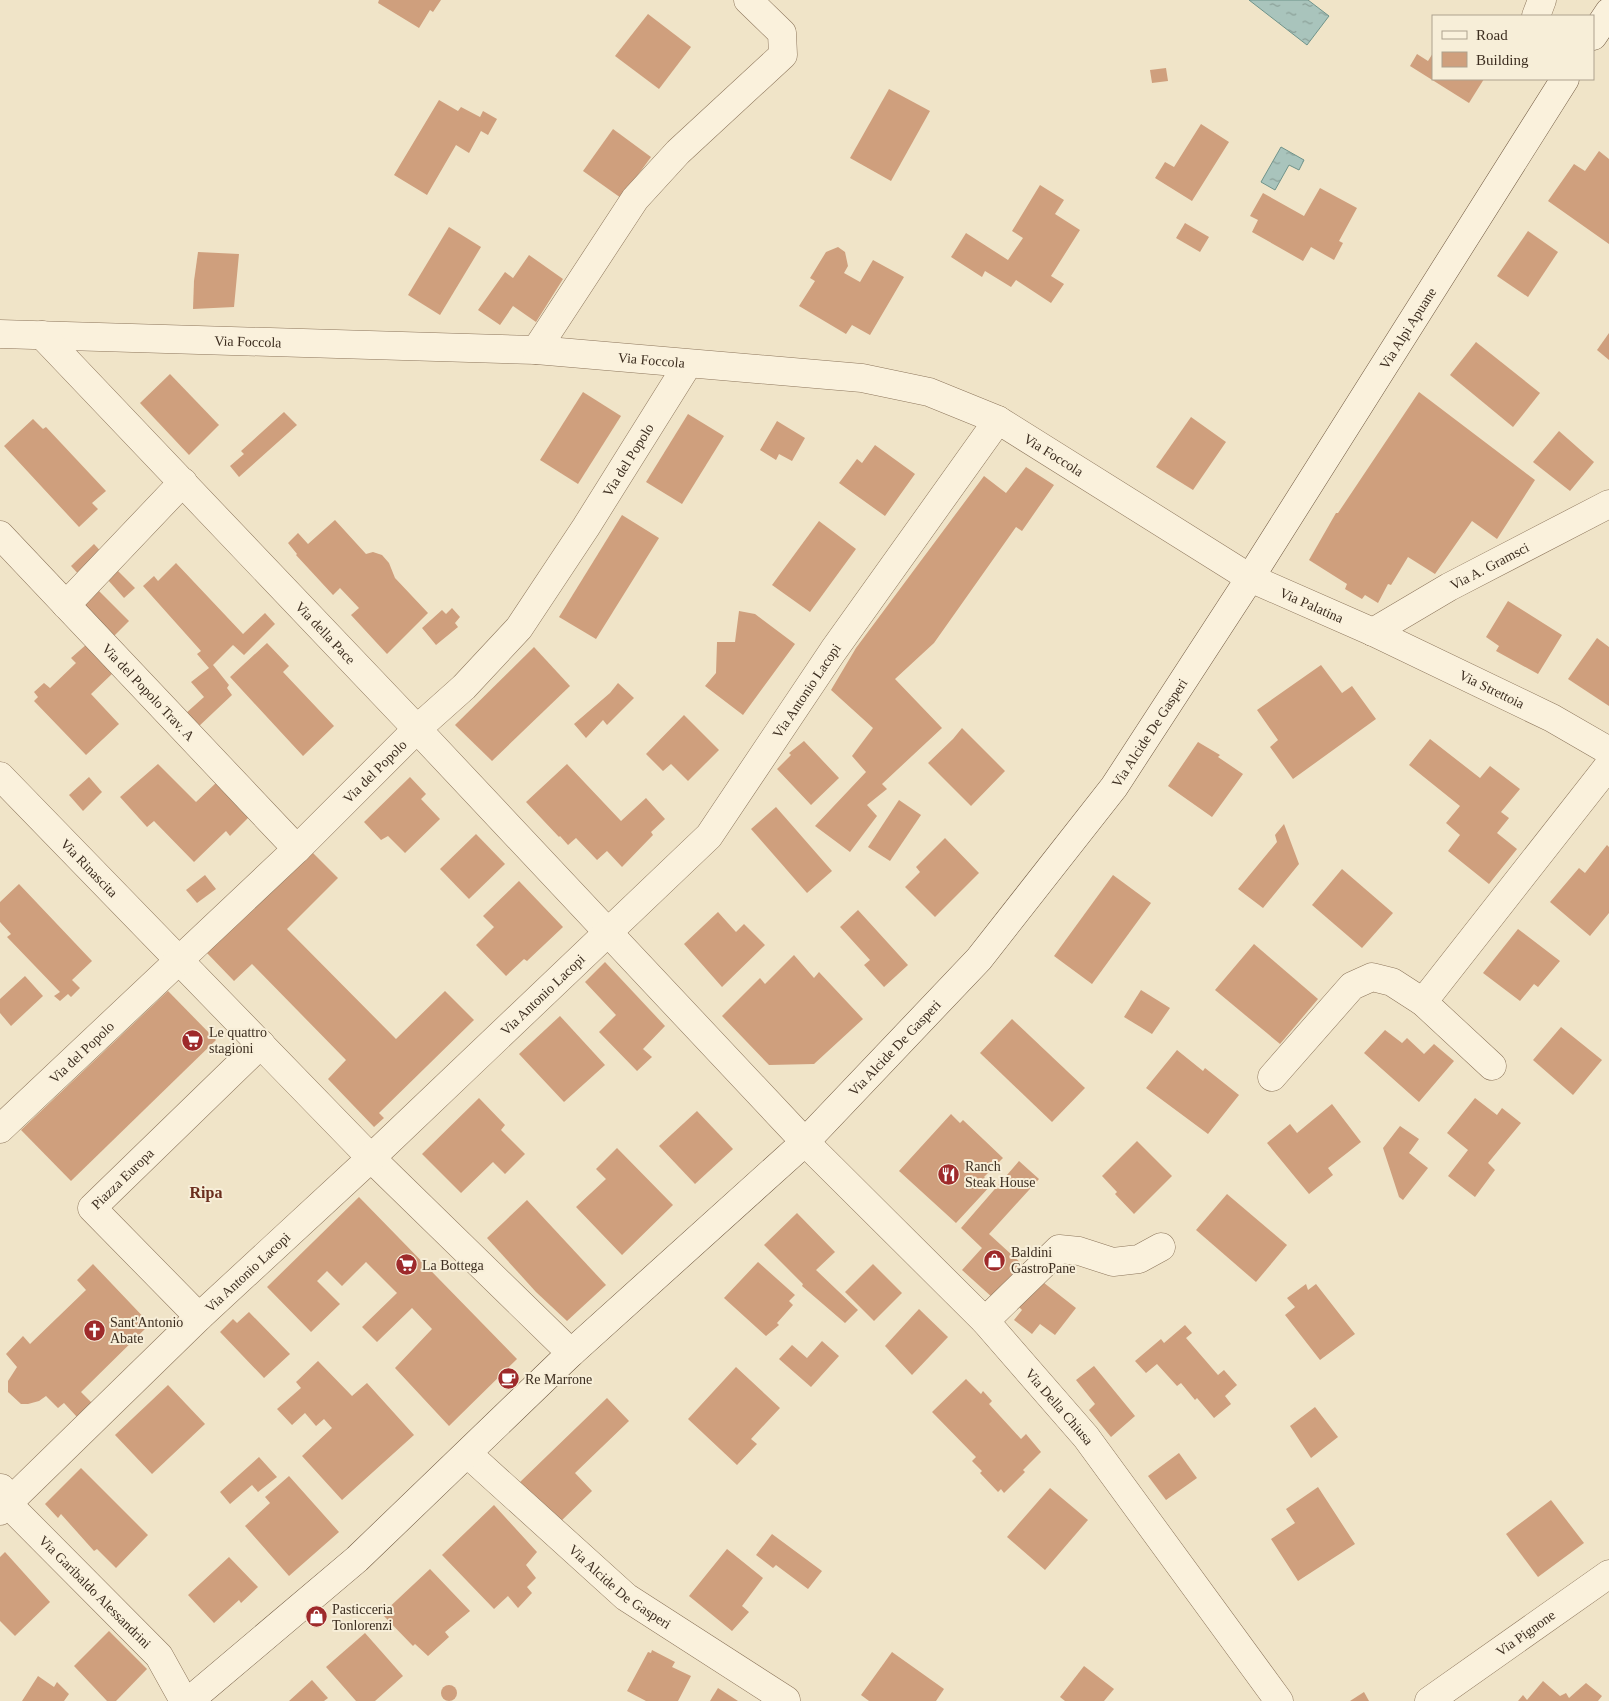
<svg xmlns="http://www.w3.org/2000/svg" width="1609" height="1701" viewBox="0 0 1609 1701" font-family="Georgia,serif">
<style>
.water{fill:url(#water-ripples);stroke:#6f938a}
.building{fill:#cf9f7d}
.lines{fill:none;stroke-linecap:round;stroke-linejoin:round}
.street-casing{stroke:#8d765c;stroke-width:29}
.secondary-casing{stroke:#6f573f;stroke-width:29}
.street{stroke:#faf1dc;stroke-width:28}
.secondary{stroke:#faf1dc;stroke-width:28}
.labels{text-anchor:middle;stroke-width:4;stroke-linejoin:round;paint-order:stroke}
.street-label{font-size:14px;fill:#3d2e20;stroke:#f7eed8}
.poi-label{font-size:14px;fill:#3d2e20;stroke:#f7eed8;text-anchor:start}
.quarter-label{font-size:16px;font-weight:bold;fill:#6b2e1e;stroke:#f7eed8}
</style>
<defs>
<pattern id="water-ripples" width="26" height="14" patternUnits="userSpaceOnUse" patternTransform="scale(1.25)"><rect width="26" height="14" fill="#a9c4bc"/><path d="M2 4q2-2 4 0t4 0M15 11q2-2 4 0t4 0" fill="none" stroke="#8ba098"/></pattern>
</defs>
<rect width="100%" height="100%" fill="#f0e4c8"/>
<g class="water">
<path d="M1249,0H1308L1329,16L1307,45Z"/>
<path d="M1281,147L1304,160L1299,170L1289,165L1275,190L1261,182Z"/>
</g>
<g class="building">
<path d="M379,0H441L433,12L430,10L419,28L378,3Z"/>
<path d="M648,14L691,47L659,89L615,56Z"/>
<path d="M1433,53V79H1484L1469,103L1410,66L1417,54L1428,61Z"/>
<path d="M1166,68L1168,81L1152,83L1150,70Z"/>
<path d="M889,89L930,111L891,181L850,158Z"/>
<path d="M439,100L458,111L461,107L480,117L483,111L497,119L488,135L481,131L469,153L456,145L427,195L394,175Z"/>
<path d="M1201,124L1229,142L1192,201L1155,178L1165,162L1174,167Z"/>
<path d="M613,129L651,157L621,198L583,171Z"/>
<path d="M1599,151L1609,159V244L1548,201L1574,164L1585,171Z"/>
<path d="M1040,185L1064,200L1055,214L1080,230L1051,276L1064,284L1051,303L1016,280L1011,287L985,271L982,277L951,257L966,233L1008,260L1023,238L1012,231Z"/>
<path d="M1320,188L1357,208L1339,241L1343,243L1334,260L1311,247L1303,261L1252,232L1258,220L1250,216L1263,193L1304,216Z"/>
<path d="M1185,223L1209,237L1200,252L1176,238Z"/>
<path d="M449,227L481,247L440,315L408,295Z"/>
<path d="M1528,231L1558,252L1528,297L1497,276Z"/>
<path d="M838,247L845,252L848,266L844,273L860,282L873,260L904,277L870,335L852,325L846,334L799,306L815,281L810,278L826,252Z"/>
<path d="M198,252L239,254L234,307L193,309L194,281Z"/>
<path d="M529,255L563,279L536,322L513,306L500,325L478,310L505,272L513,278Z"/>
<path d="M1609,333V360L1597,350Z"/>
<path d="M1476,342L1540,393L1513,427L1450,375Z"/>
<path d="M170,374L219,425L189,455L140,403Z"/>
<path d="M583,392L621,416L578,484L540,460Z"/>
<path d="M1419,392L1535,480L1497,539L1472,521L1435,574L1408,557L1391,585L1388,584L1378,603L1365,595L1362,599L1345,589L1347,584L1309,560L1336,513H1338Z"/>
<path d="M284,412L297,425L239,477L230,466L244,454L241,451Z"/>
<path d="M688,414L724,436L682,504L646,482Z"/>
<path d="M1191,417L1226,442L1193,490L1156,467Z"/>
<path d="M33,419L43,429L46,427L106,491L92,503L98,509L79,527L4,446Z"/>
<path d="M777,421L805,438L792,461L779,454L776,460L760,450Z"/>
<path d="M1559,431L1594,462L1570,491L1533,462Z"/>
<path d="M875,445L915,474L885,516L839,483L857,459L862,463Z"/>
<path d="M1026,467L1054,485L1022,531L1016,527L934,643L895,679L942,728L882,784L887,789L867,805L877,816L850,852L815,826L866,772L852,756L873,728L831,690L856,648L984,476L1006,493Z"/>
<path d="M622,515L659,538L596,639L559,617Z"/>
<path d="M335,520L366,554L373,552L382,555L389,563L395,578L428,613L387,654L351,615L359,608L340,588L333,595L296,555L297,554L288,543L298,533L308,544Z"/>
<path d="M819,521L856,549L810,612L772,585Z"/>
<path d="M94,544L105,556L82,578L71,566Z"/>
<path d="M176,563L243,634L265,613L275,624L244,655L233,645L213,665L229,685L227,688L232,695L197,728L185,714L204,697L191,682L209,668L197,654L201,651L143,586L154,576L158,581Z"/>
<path d="M117,570L135,588L124,598L107,579Z"/>
<path d="M99,591L129,621L113,637L84,606Z"/>
<path d="M1508,601L1562,635L1538,674L1496,651L1499,646L1486,637Z"/>
<path d="M452,608L460,617L455,623L458,627L436,645L422,628L442,610L446,614Z"/>
<path d="M739,611L755,614L795,644L743,715L705,686L716,673L717,642H735Z"/>
<path d="M1597,638L1609,647V706L1568,679Z"/>
<path d="M267,643L289,666L283,672L334,726L303,756L230,677Z"/>
<path d="M87,644L114,672L91,694L119,724L86,755L34,701L38,697L34,692L44,683L50,688L76,663L71,658Z"/>
<path d="M534,647L570,686L492,761L455,725Z"/>
<path d="M1321,665L1342,693L1352,686L1376,719L1293,779L1270,747L1278,740L1257,710Z"/>
<path d="M618,683L634,698L607,725L603,720L586,738L574,724L610,693Z"/>
<path d="M684,715L719,750L688,781L671,764L663,771L646,754Z"/>
<path d="M962,728L1005,771L971,806L928,763L953,739Z"/>
<path d="M1430,739L1480,778L1490,766L1520,789L1501,812L1509,818L1497,833L1517,849L1489,884L1448,851L1460,835L1446,823L1460,806L1409,765Z"/>
<path d="M804,741L839,778L811,805L777,769L791,755L789,753Z"/>
<path d="M1198,742L1220,755L1218,757L1243,774L1212,817L1168,786Z"/>
<path d="M158,764L196,802L217,782L251,815L230,836L226,831L194,862L154,821L147,827L120,797Z"/>
<path d="M567,764L621,821L646,798L665,819L651,832L653,835L622,867L607,851L597,860L576,838L568,845L560,836L559,837L526,802Z"/>
<path d="M89,777L102,792L83,811L69,795Z"/>
<path d="M410,777L426,794L421,799L440,819L405,853L388,836L381,840L364,822Z"/>
<path d="M899,800L921,815L890,861L868,847Z"/>
<path d="M776,807L832,871L807,893L751,829Z"/>
<path d="M1284,824L1299,864L1263,908L1238,889L1277,842L1275,835Z"/>
<path d="M476,834L505,864L469,899L440,869Z"/>
<path d="M945,838L979,873L935,917L905,887L920,872L916,867Z"/>
<path d="M1607,845L1609,847V913L1590,936L1550,902L1579,868L1585,873Z"/>
<path d="M310,850L338,878L287,929L396,1039L445,991L474,1020L379,1113L384,1118L374,1127L328,1079L346,1060L252,964L234,981L206,952Z"/>
<path d="M1342,869L1393,913L1362,948L1312,905Z"/>
<path d="M205,875L216,889L197,903L186,890Z"/>
<path d="M1113,875L1151,903L1092,984L1054,956Z"/>
<path d="M519,881L563,927L527,961L524,959L506,976L476,945L494,927L483,916Z"/>
<path d="M19,884L92,961L72,980L80,988L71,997L68,994L60,1001L54,996L60,992L7,937L11,934L0,922V902Z"/>
<path d="M858,910L908,965L884,987L864,965L870,960L840,927Z"/>
<path d="M718,912L736,932L744,924L765,945L722,987L684,944Z"/>
<path d="M1518,929L1560,961L1538,987L1534,984L1520,1001L1483,973Z"/>
<path d="M1254,944L1318,999L1280,1044L1215,990Z"/>
<path d="M794,955L814,978L819,972L863,1019L814,1064L769,1065L722,1016L760,978L765,984Z"/>
<path d="M605,962L665,1026L643,1049L652,1057L637,1071L599,1032L616,1015L585,982Z"/>
<path d="M25,976L43,996L11,1026L0,1013V999Z"/>
<path d="M1141,990L1170,1008L1152,1034L1124,1017Z"/>
<path d="M168,991L216,1040L71,1181L21,1130Z"/>
<path d="M560,1016L605,1065L564,1102L519,1054Z"/>
<path d="M1012,1019L1085,1088L1052,1122L980,1053Z"/>
<path d="M1561,1027L1602,1060L1573,1095L1533,1060Z"/>
<path d="M1385,1030L1402,1043L1407,1038L1424,1054L1434,1044L1454,1061L1419,1102L1364,1053Z"/>
<path d="M1177,1050L1203,1071L1205,1068L1239,1095L1208,1134L1146,1088Z"/>
<path d="M479,1098L505,1125L501,1130L525,1154L505,1174L493,1162L461,1193L422,1154Z"/>
<path d="M1475,1098L1497,1115L1502,1108L1521,1123L1488,1163L1495,1170L1475,1197L1448,1176L1468,1150L1447,1133Z"/>
<path d="M1332,1104L1361,1142L1328,1168L1333,1175L1309,1194L1267,1143L1290,1124L1297,1133Z"/>
<path d="M697,1111L733,1149L695,1184L659,1146Z"/>
<path d="M951,1114L960,1123L963,1120L1003,1158L984,1177L992,1184L956,1223L899,1171Z"/>
<path d="M1400,1126L1419,1139L1409,1153L1428,1168L1403,1200L1399,1197L1383,1148Z"/>
<path d="M1137,1141L1172,1176L1134,1214L1115,1194L1117,1192L1102,1176Z"/>
<path d="M617,1148L673,1205L622,1255L576,1207L606,1179L596,1169Z"/>
<path d="M1019,1161L1039,1179L989,1234L1023,1265L993,1298L962,1270L982,1248L961,1228Z"/>
<path d="M1227,1194L1287,1245L1256,1282L1196,1230Z"/>
<path d="M359,1197L517,1359L449,1426L395,1368L432,1329L412,1308L377,1342L362,1327L397,1293L366,1262L342,1286L327,1271L317,1281L340,1304L311,1332L267,1287Z"/>
<path d="M527,1200L606,1285L567,1321L536,1292L487,1238Z"/>
<path d="M797,1213L835,1252L816,1270L858,1310L845,1323L802,1286L803,1284L764,1245Z"/>
<path d="M758,1262L795,1295L789,1301L793,1305L777,1323L779,1325L766,1336L724,1298Z"/>
<path d="M93,1264L150,1324L81,1392L92,1403L77,1417L64,1403L58,1408L46,1396L39,1401L28,1404H21L8,1392V1381L17,1367L6,1354L23,1336L30,1344L86,1290L77,1280Z"/>
<path d="M873,1264L902,1293L874,1321L845,1292Z"/>
<path d="M1039,1279L1076,1308L1055,1335L1040,1324L1032,1334L1014,1320L1022,1310L1018,1306Z"/>
<path d="M1306,1284L1308,1290L1316,1284L1355,1334L1320,1360L1285,1315L1295,1307L1287,1298Z"/>
<path d="M919,1309L948,1337L912,1375L885,1346Z"/>
<path d="M249,1312L290,1354L264,1378L220,1332L233,1319L237,1323Z"/>
<path d="M1185,1325L1192,1333L1186,1338L1218,1375L1224,1370L1237,1385L1225,1396L1231,1404L1214,1418L1197,1398L1195,1400L1181,1383L1177,1386L1157,1364L1146,1373L1135,1361L1161,1339L1164,1343Z"/>
<path d="M822,1341L839,1356L811,1387L779,1359L792,1345L807,1358Z"/>
<path d="M318,1361L352,1396L367,1383L414,1435L342,1500L302,1456L332,1428L324,1419L316,1426L305,1413L292,1425L277,1409L301,1388L296,1382Z"/>
<path d="M1094,1366L1135,1416L1111,1437L1089,1410L1095,1404L1076,1380Z"/>
<path d="M736,1367L780,1408L751,1439L757,1444L737,1465L688,1419Z"/>
<path d="M966,1379L981,1394L983,1391L992,1401L989,1404L1021,1439L1026,1434L1041,1452L1023,1470L1025,1472L1004,1493L1001,1489L998,1492L980,1473L982,1471L972,1461L976,1457L932,1412Z"/>
<path d="M168,1385L205,1424L152,1474L115,1435Z"/>
<path d="M607,1398L629,1421L575,1473L592,1491L558,1524L519,1483Z"/>
<path d="M1315,1407L1338,1437L1311,1458L1290,1426Z"/>
<path d="M1179,1453L1197,1478L1166,1500L1148,1476Z"/>
<path d="M259,1457L277,1477L258,1492L252,1485L230,1504L220,1492Z"/>
<path d="M81,1468L148,1535L116,1568L97,1549L94,1551L61,1514L58,1518L45,1504Z"/>
<path d="M289,1476L339,1532L289,1576L245,1526L270,1503L265,1497Z"/>
<path d="M1318,1487L1355,1544L1298,1581L1271,1539L1295,1523L1286,1509Z"/>
<path d="M1050,1488L1088,1520L1045,1570L1007,1537Z"/>
<path d="M1551,1500L1584,1543L1538,1577L1506,1534Z"/>
<path d="M494,1505L537,1552L526,1565L536,1578L527,1587L532,1593L518,1608L508,1596L494,1609L442,1555Z"/>
<path d="M772,1534L822,1571L808,1589L776,1565L773,1568L756,1555Z"/>
<path d="M727,1549L763,1578L742,1606L749,1612L732,1631L689,1596Z"/>
<path d="M5,1552L50,1602L15,1636L0,1621V1557Z"/>
<path d="M229,1557L258,1587L241,1603L239,1600L214,1623L188,1595Z"/>
<path d="M430,1569L470,1611L445,1632L449,1637L428,1656L415,1644L413,1646L382,1614Z"/>
<path d="M109,1631L147,1669L116,1701H107L74,1666Z"/>
<path d="M365,1633L403,1676L375,1701H356L326,1667Z"/>
<path d="M652,1650L675,1662L672,1667L691,1676L678,1701H646L627,1691L648,1652L651,1653Z"/>
<path d="M892,1652L944,1689L936,1701H869L861,1695Z"/>
<path d="M1084,1666L1114,1689L1104,1701H1065L1060,1697Z"/>
<path d="M38,1676L54,1687L57,1682L69,1694L64,1701H22Z"/>
<path d="M312,1680L328,1698L324,1701H289Z"/>
<path d="M1543,1681L1560,1696L1566,1693L1569,1698L1586,1683L1602,1696L1598,1701H1518L1523,1695L1527,1700Z"/>
<circle cx="449" cy="1693" r="8"/>
<path d="M718,1688L738,1701H710Z"/>
<path d="M1364,1692L1369,1701H1350Z"/>
</g>
<g class="lines">
<defs>
<g id="street">
<path d="M1536,16L1542,0"/>
<path id="s1" d="M0,334L536,350L862,378L929,392L998,420L1250,578L1373,632L1552,718L1609,751"/>
<path id="s2" d="M42,335L417,729L805,1142L985,1321L1086,1437L1279,1701"/>
<path d="M536,350L635,199L678,152L783,55L782,33L748,0"/>
<path id="s3" d="M0,535L297,849"/>
<path d="M66,605L183,482"/>
<path id="s4" d="M1373,632L1449,587L1609,504"/>
<path id="s5" d="M0,776L371,1158L571,1353"/>
<path d="M1423,1002L1609,765"/>
<path d="M1272,1077L1352,986L1372,977L1392,982L1423,1002L1492,1066"/>
<path id="s6" d="M0,1129L297,849L417,729L464,687L519,628L586,527L688,364"/>
<path id="s7" d="M199,1317L92,1208L261,1044"/>
<path d="M985,1321L1059,1249L1079,1251L1113,1262L1139,1259L1161,1247"/>
<path id="s8" d="M468,1454L626,1597L786,1700"/>
<path id="s9" d="M1,1488L9,1505L159,1656L184,1701"/>
<path id="s10" d="M0,1511L199,1317L371,1158L709,836L833,651L998,420"/>
<path id="s11" d="M1429,1701L1609,1574"/>
</g>
<g id="secondary">
<path d="M1593,36L1609,12"/>
<path id="s12" d="M189,1701L357,1559L571,1353L805,1142L979,959L1114,787L1250,578L1565,79"/>
</g>
</defs>
<use href="#street" class="street-casing"/>
<use href="#secondary" class="secondary-casing"/>
<use href="#street" class="street"/>
<use href="#secondary" class="secondary"/>
</g>
<defs>
<symbol id="supermarket-disc" viewBox="-11 -11 22 22"><circle r="9.5" fill="#9e2a2b" stroke="#f7eed8"/><path d="M-6-5.5h2.5l.6 2H6L4.5 2H-2.5L-4.4-4H-6ZM-1.5 3.2a1.3 1.3 0 1 0 .1 0ZM3 3.2a1.3 1.3 0 1 0 .1 0Z" fill="#fff"/></symbol>
<symbol id="restaurant-disc" viewBox="-11 -11 22 22"><circle r="9.5" fill="#9e2a2b" stroke="#f7eed8"/><path d="M-5-6h1v4h1v-4h1v4h1v-4h1v5L-1.5 .5V6h-2V.5L-5-1ZM5-6V6H3V1.5H1.5Q1.5-4 5-6Z" fill="#fff"/></symbol>
<symbol id="shop-disc" viewBox="-11 -11 22 22"><circle r="9.5" fill="#9e2a2b" stroke="#f7eed8"/><path d="M-5-2.5h2.3a2.7 3.5 0 0 1 5.4 0H5L5.5 6h-11ZM-1.5-2.5h3a1.5 2.3 0 0 0-3 0Z" fill="#fff"/></symbol>
<symbol id="church-disc" viewBox="-11 -11 22 22"><circle r="9.5" fill="#9e2a2b" stroke="#f7eed8"/><path d="M-1.2-6h2.4v3.5h3.3v2.4h-3.3V6h-2.4V-.1h-3.3v-2.4h3.3Z" fill="#fff"/></symbol>
<symbol id="cafe-disc" viewBox="-11 -11 22 22"><circle r="9.5" fill="#9e2a2b" stroke="#f7eed8"/><path d="M-5.5-4.5H6V0H3Q3 3.5 0 3.5H-2.5Q-5.5 3.5-5.5 0ZM3-3.2v2h1.7v-2ZM-6 4.5H4V6H-6Z" fill="#fff"/></symbol>
</defs>
<g fill-rule="evenodd">
<use href="#supermarket-disc" x="180" y="1028" width="25" height="25"/>
<use href="#restaurant-disc" x="936" y="1162" width="25" height="25"/>
<use href="#shop-disc" x="982" y="1248" width="25" height="25"/>
<use href="#supermarket-disc" x="394" y="1252" width="25" height="25"/>
<use href="#church-disc" x="82" y="1318" width="25" height="25"/>
<use href="#cafe-disc" x="496" y="1366" width="25" height="25"/>
<use href="#shop-disc" x="304" y="1604" width="25" height="25"/>
</g>
<g class="labels">
<g class="street-label">
<text dy="5" stroke="none"><textPath href="#s12" startOffset="1848">Via Alpi Apuane</textPath></text>
<text dy="5" stroke="none"><textPath href="#s1" startOffset="248">Via Foccola</textPath></text>
<text dy="5" stroke="none"><textPath href="#s1" startOffset="652">Via Foccola</textPath></text>
<text dy="5" stroke="none"><textPath href="#s1" startOffset="1072">Via Foccola</textPath></text>
<text dy="5" stroke="none"><textPath href="#s6" startOffset="922">Via del Popolo</textPath></text>
<text dy="5" stroke="none"><textPath href="#s4" startOffset="134">Via A. Gramsci</textPath></text>
<text dy="5" stroke="none"><textPath href="#s1" startOffset="1371">Via Palatina</textPath></text>
<text dy="5" stroke="none"><textPath href="#s2" startOffset="411">Via della Pace</textPath></text>
<text dy="5" stroke="none"><textPath href="#s1" startOffset="1570">Via Strettoia</textPath></text>
<text dy="5" stroke="none"><textPath href="#s3" startOffset="216">Via del Popolo Trav. A</textPath></text>
<text dy="5" stroke="none"><textPath href="#s10" startOffset="1154">Via Antonio Lacopi</textPath></text>
<text dy="5" stroke="none"><textPath href="#s12" startOffset="1368">Via Alcide De Gasperi</textPath></text>
<text dy="5" stroke="none"><textPath href="#s6" startOffset="518">Via del Popolo</textPath></text>
<text dy="5" stroke="none"><textPath href="#s5" startOffset="128">Via Rinascita</textPath></text>
<text dy="5" stroke="none"><textPath href="#s10" startOffset="749">Via Antonio Lacopi</textPath></text>
<text dy="5" stroke="none"><textPath href="#s12" startOffset="962">Via Alcide De Gasperi</textPath></text>
<text dy="5" stroke="none"><textPath href="#s6" startOffset="112">Via del Popolo</textPath></text>
<text dy="5" stroke="none"><textPath href="#s7" startOffset="195">Piazza Europa</textPath></text>
<text dy="5" stroke="none"><textPath href="#s10" startOffset="344">Via Antonio Lacopi</textPath></text>
<text dy="5" stroke="none"><textPath href="#s2" startOffset="1478">Via Della Chiusa</textPath></text>
<text dy="5" stroke="none"><textPath href="#s8" startOffset="202">Via Alcide De Gasperi</textPath></text>
<text dy="5" stroke="none"><textPath href="#s9" startOffset="141">Via Garibaldo Alessandrini</textPath></text>
<text dy="5" stroke="none"><textPath href="#s11" startOffset="118">Via Pignone</textPath></text>
</g>
<g class="poi-label">
<text x="209" y="1037">Le quattro<tspan x="209" dy="16">stagioni</tspan></text>
<text x="965" y="1171">Ranch<tspan x="965" dy="16">Steak House</tspan></text>
<text x="1011" y="1257">Baldini<tspan x="1011" dy="16">GastroPane</tspan></text>
<text x="422" y="1270">La Bottega</text>
<text x="110" y="1327">Sant'Antonio<tspan x="110" dy="16">Abate</tspan></text>
<text x="525" y="1384">Re Marrone</text>
<text x="332" y="1614">Pasticceria<tspan x="332" dy="16">Tonlorenzi</tspan></text>
</g>
<g class="quarter-label">
<text x="206" y="1198">Ripa</text>
</g>
</g>
<rect x="1432" y="15" width="162" height="65" fill="#f7eed8" stroke="#ada18e"/>
<rect x="1442" y="31" width="25" height="8" fill="#faf1dc" stroke="#ada18e"/>
<text x="1476" y="40" font-size="15" fill="#3d2e20">Road</text>
<rect x="1442" y="52" width="25" height="15" fill="#cf9f7d" stroke="#ada18e"/>
<text x="1476" y="65" font-size="15" fill="#3d2e20">Building</text>
</svg>
